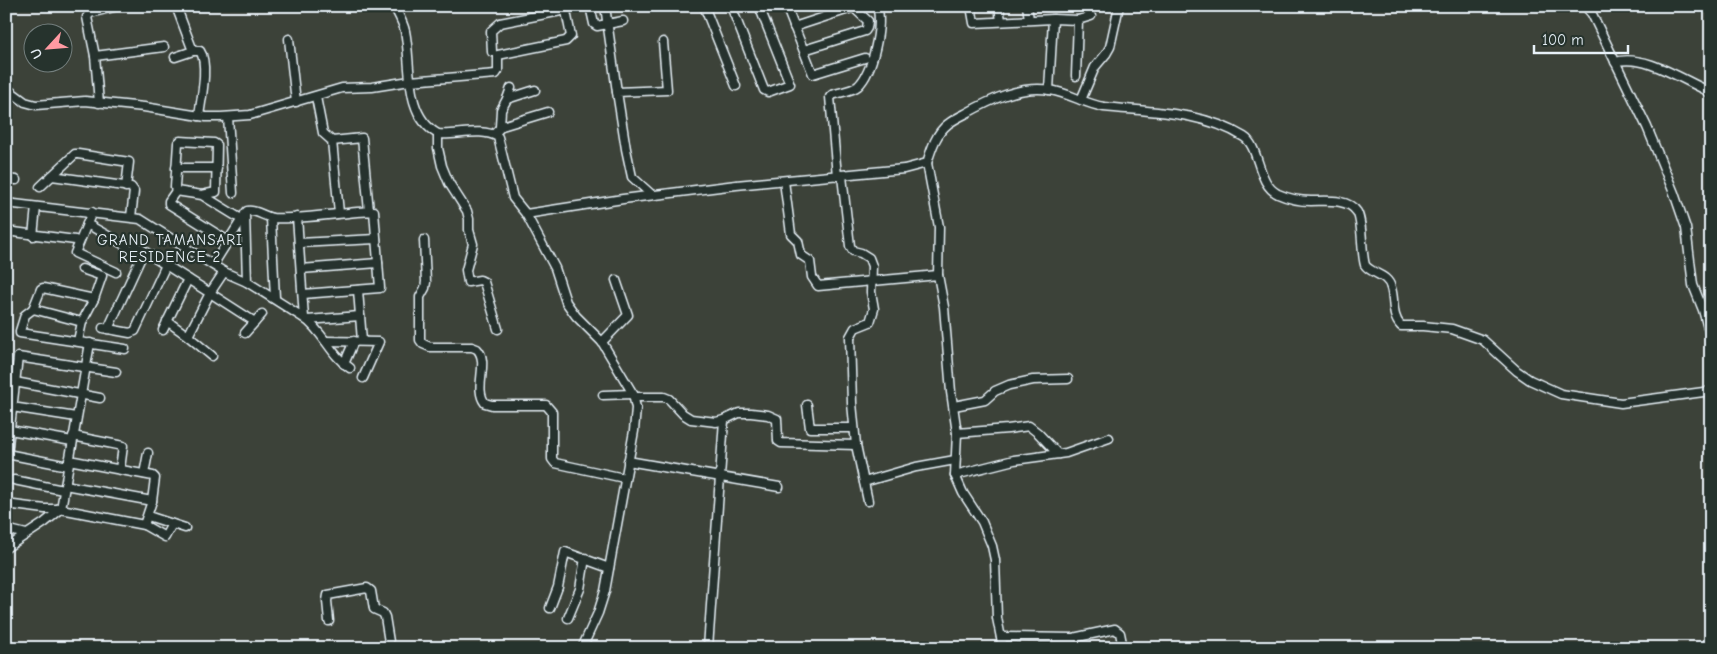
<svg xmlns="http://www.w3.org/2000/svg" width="1717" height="654" viewBox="0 0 1717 654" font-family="'Comic Neue',sans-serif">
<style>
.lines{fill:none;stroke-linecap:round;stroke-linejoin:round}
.minor-casing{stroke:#e8f1f8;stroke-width:11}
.minor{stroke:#26332d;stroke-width:8}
.labels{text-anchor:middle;stroke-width:4.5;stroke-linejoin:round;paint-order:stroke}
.neighbourhood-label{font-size:15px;letter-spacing:1px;fill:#e8f1f8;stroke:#26332d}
</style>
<rect width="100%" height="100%" fill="#3c4239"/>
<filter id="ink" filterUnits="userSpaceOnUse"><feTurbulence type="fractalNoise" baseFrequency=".02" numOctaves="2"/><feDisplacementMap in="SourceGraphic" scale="10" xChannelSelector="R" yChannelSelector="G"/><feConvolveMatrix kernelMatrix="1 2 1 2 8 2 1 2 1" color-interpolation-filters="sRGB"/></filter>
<g filter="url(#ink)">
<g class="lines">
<defs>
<g id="minor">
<path d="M176,6L193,51H200C209,64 201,100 199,116"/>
<path d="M394,6C398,14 403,22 405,31C412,64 403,115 438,134C457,136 481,127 498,137L513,198L526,214L555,268L566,302L576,316L602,342L633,394L636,408L634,431L605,591L598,613L582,648"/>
<path d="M590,6L594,24L597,26L623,21"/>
<path d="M605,6L617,92"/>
<path d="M704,6L736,86"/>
<path d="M731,6L764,90L768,92L790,84L759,6"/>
<path d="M786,6L813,74L865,58"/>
<path d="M971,6L974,23L1053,19"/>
<path d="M999,6L1001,21"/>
<path d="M1027,6L1029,19"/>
<path d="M1585,6L1592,14L1647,127L1674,193L1686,228L1693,285L1703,310L1711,339"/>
<path d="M794,27L852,8H854L868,21L867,28L865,31L804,50"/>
<path d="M289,39L296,102"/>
<path d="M492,52L491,31L500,23L566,10"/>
<path d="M95,56L164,47"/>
<path d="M175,57L193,51"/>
<path d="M1615,62C1643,54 1678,77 1704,89L1711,94"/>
<path d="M1076,76L1078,20"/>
<path d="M6,88L25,102L36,105L85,101L144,107L206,117H221L250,115L342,88L372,87L410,81L496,74L498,71V55L566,41L571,36L565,6"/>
<path d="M1049,90L1053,19L1078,20L1091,16"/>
<path d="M316,97L323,133L332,141L339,213"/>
<path d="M507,99L511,88"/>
<path d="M1081,100L1095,67L1106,54L1110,47L1119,6"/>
<path d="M99,103L95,56L87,17L90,13L118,6"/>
<path d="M228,117L233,193"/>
<path d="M500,127L501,110L507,99L535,90"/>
<path d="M438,134V148L442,166L449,183L467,211L469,219V230L473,244L466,270L468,282L480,280L484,282L498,329"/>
<path d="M494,134L502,126L548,112"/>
<path d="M332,141L362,138L369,211"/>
<path d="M927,163L939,227L938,275L944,307L951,392L957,433L955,475L963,493L982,522L992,546L995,560L997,618L1003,648"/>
<path d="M176,168H217"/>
<path d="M52,176L131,187L134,191L131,217"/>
<path d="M837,176L830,97L832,95C840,92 852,91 858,86C873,72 883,25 877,6"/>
<path d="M6,179L16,180"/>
<path d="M784,181L791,234L798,241L801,255L810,261L812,277L818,286L938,275"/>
<path d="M40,187L75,154H78L129,162L126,187"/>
<path d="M176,191L169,201V204L228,241"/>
<path d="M202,195L216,192L217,145L214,143L180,141L178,143L175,187L176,191L202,195L241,219"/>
<path d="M652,195L632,177L626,149L617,92L667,90L663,42"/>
<path d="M6,203L140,219L224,272L247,282L304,318L297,217"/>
<path d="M92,212L75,253L116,272"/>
<path d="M245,214L247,282"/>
<path d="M526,214L623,199L736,185L904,169L927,163C931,150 936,133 948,124C953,120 959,117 965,114C990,100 1020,85 1050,90C1069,93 1085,104 1104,107C1151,112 1202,111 1244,137C1260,147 1257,184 1278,194C1287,198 1301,201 1311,201C1325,201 1348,198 1357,212C1363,222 1361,252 1365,265C1371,274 1388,274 1391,288C1395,300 1391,316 1401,326H1423L1452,329L1483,340L1517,371L1530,380L1561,394L1621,403L1711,391"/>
<path d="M271,218L275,298"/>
<path d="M87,224L128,247"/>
<path d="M6,231L75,240"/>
<path d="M33,236L36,207"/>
<path d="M424,240L426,282L425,288L420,297V340L423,344L430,347H472L477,349C490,362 473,388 485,403L492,405H546L552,412V459L555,463L624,478"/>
<path d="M299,243L376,239"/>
<path d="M136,246L210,293L188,336L167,321"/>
<path d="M213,265L247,211C256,209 264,217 273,218C304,220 342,212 374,211L380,288L303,294"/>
<path d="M82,269L102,276L94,299"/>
<path d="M301,269L378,263"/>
<path d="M224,272L210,293L255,322"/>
<path d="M358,290L362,341"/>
<path d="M33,309L41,289L43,288L94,299L82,322L78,341"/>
<path d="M304,318C323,331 331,356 350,368"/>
<path d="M307,320L360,316"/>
<path d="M82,322L33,309L25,315L20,331V333L125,349"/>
<path d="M103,328L130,333L135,331L166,265"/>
<path d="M108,329L144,251"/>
<path d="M163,330L188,279"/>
<path d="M245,333L262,314"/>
<path d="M188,336L212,356"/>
<path d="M326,341L379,342L363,378"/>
<path d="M602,342L628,315L616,280"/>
<path d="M344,364L354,341"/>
<path d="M15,382L100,398"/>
<path d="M603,395L633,394"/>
<path d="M634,397H664L669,399L683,414L691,419L716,422L724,420L739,413H751L768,415L777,419L778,441L781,443L856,445L852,403L850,337L855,328L870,322L874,309L871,292L872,266L869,258L861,253L853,251L850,246L842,176"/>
<path d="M807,405L810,428H854"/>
<path d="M954,406L985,400L995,391L1009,385L1033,380L1068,379"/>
<path d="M12,407L76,417"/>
<path d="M10,430L72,441"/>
<path d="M957,433L1008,429L1029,426L1038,433L1058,454"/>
<path d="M73,436L123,446L120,469"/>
<path d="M856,445L868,501"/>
<path d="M628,461L779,487"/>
<path d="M68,466L7,454L18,357L116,372"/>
<path d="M144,474L148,453"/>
<path d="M955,475L1014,460L1066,453L1109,438"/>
<path d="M14,480L63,490"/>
<path d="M864,482L916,467L955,460"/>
<path d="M65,485L152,501"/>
<path d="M6,504L45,509H61L144,525L152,501L155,478L153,476L69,460"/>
<path d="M148,516L185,528"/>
<path d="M144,525L165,537L172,524"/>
<path d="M6,529L26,534"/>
<path d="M6,548L44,523L61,509L90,343"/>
<path d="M550,608L558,587L565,552L609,568"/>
<path d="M568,618L580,589L585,558"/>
<path d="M329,621L327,601L328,595L367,588L371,591L374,609L383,613L385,617L390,648"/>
<path d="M1001,637L1073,638L1115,629L1120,633L1123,648"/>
<path d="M708,648L724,420"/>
</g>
</defs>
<use href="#minor" class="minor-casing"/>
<use href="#minor" class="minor"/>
</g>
</g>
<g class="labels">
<g class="neighbourhood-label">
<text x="170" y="245">GRAND TAMANSARI<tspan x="170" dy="17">RESIDENCE 2</tspan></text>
</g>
</g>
<rect width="1717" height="654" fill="none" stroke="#26332d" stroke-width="25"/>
<rect x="12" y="12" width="1692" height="629" fill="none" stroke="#e8f1f8" stroke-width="2" filter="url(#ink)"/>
<g transform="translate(48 48) rotate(244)"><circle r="24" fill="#26332d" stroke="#747f7e"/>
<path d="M0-4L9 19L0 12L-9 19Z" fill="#ff9aa2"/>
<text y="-8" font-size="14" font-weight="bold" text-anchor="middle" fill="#e8f1f8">U</text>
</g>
<path d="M1534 45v8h94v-8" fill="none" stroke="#e8f1f8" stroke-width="2.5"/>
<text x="1542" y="45" font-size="15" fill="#e8f1f8" stroke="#26332d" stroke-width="4" paint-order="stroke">100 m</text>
</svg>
